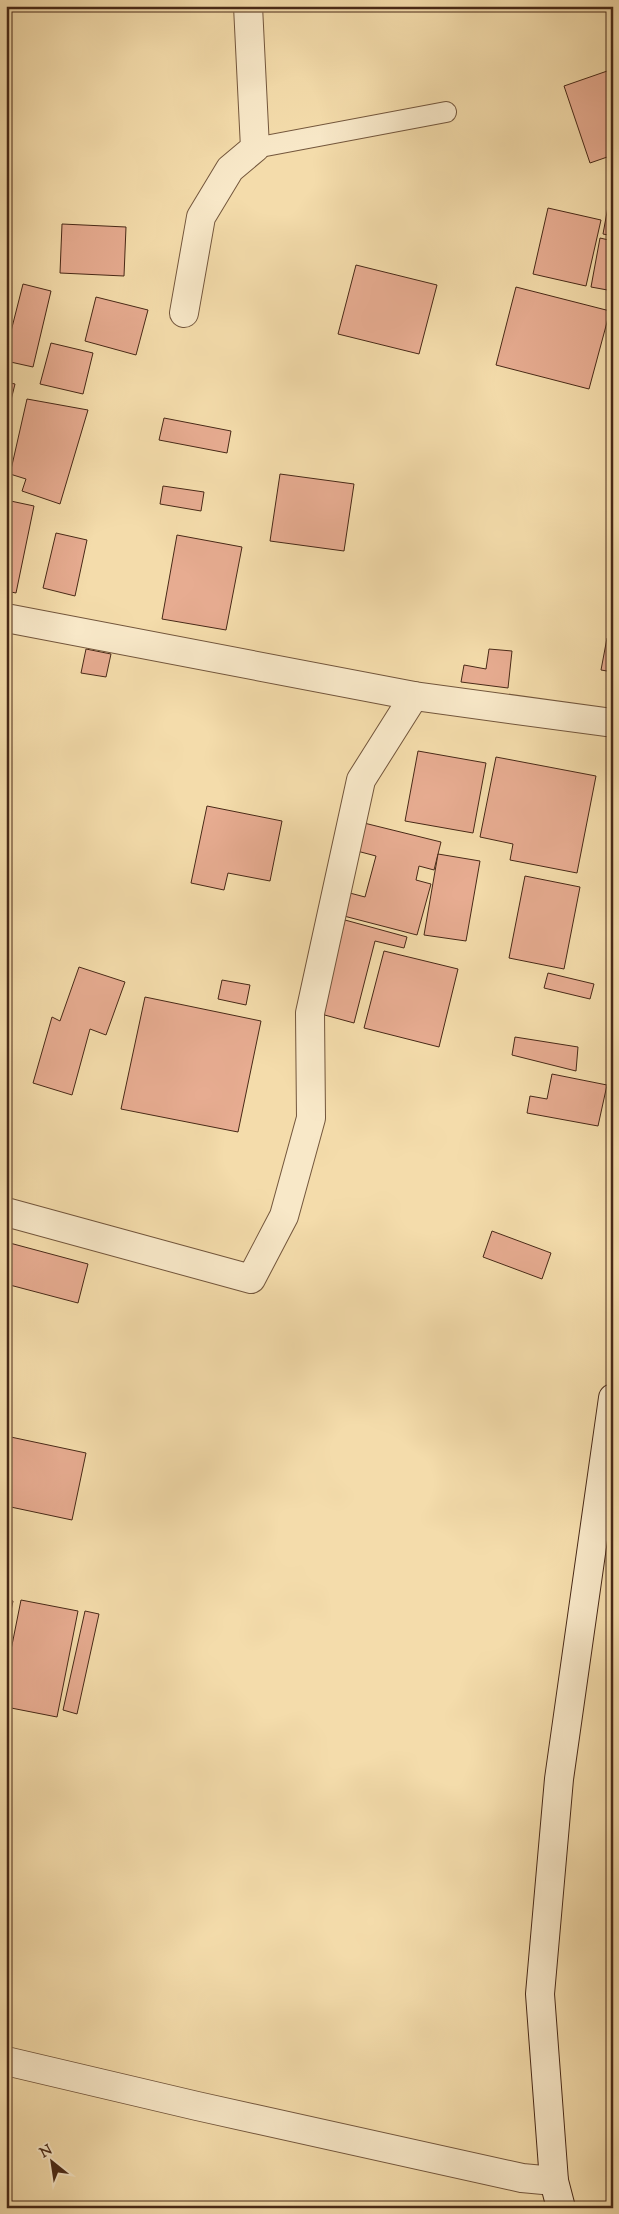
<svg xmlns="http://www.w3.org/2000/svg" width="619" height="2214" viewBox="0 0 619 2214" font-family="'Sorts Mill Goudy',serif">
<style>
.building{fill:#e7ac91;stroke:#482917}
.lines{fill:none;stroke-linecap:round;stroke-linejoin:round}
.service-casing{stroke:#73563c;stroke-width:22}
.minor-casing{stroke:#73563c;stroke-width:30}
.secondary-casing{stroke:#482917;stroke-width:30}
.service{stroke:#f8e8c8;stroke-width:20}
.minor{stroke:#f8e8c8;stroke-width:28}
.secondary{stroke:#f8e8c8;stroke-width:28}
</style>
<rect width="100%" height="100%" fill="#f4dcab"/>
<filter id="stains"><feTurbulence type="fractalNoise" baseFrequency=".004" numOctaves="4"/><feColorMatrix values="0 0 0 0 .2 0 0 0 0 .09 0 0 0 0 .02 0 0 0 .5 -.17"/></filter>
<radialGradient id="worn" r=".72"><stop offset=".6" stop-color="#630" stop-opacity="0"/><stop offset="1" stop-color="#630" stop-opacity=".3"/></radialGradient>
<g class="building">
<path d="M613,69V155L590,163L564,86Z"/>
<path d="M609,201L613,202V236L603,234Z"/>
<path d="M548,208L601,220L586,286L533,274Z"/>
<path d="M62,224L126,227L124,276L60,273Z"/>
<path d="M600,238L613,241V291L591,287Z"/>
<path d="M356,265L437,285L419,354L338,334Z"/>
<path d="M23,284L51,291L33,367L6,361V351Z"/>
<path d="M516,287L610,311L589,389L496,365Z"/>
<path d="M96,297L148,310L136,355L85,341Z"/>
<path d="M51,343L93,353L83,394L40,384Z"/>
<path d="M6,382L15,384L6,420Z"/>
<path d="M27,399L88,410L60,504L22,491L26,479L10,474Z"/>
<path d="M164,418L231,431L227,453L159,440Z"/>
<path d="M280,474L354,484L344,551L270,541Z"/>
<path d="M163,486L204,492L201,511L160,504Z"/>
<path d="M6,500L34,506L16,593L6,591Z"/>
<path d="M56,533L87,540L75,596L43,588Z"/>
<path d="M177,535L242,547L226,630L162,619Z"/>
<path d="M612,604H613V632H608Z"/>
<path d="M607,638L613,639V672L601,670Z"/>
<path d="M86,649L111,654L106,677L81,673Z"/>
<path d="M489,649L512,651L508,688L461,682L464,665L486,669Z"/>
<path d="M418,751L486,763L473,833L405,821Z"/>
<path d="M496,757L596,776L577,873L510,860L513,844L480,837Z"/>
<path d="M207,806L282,821L270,881L228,873L224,890L191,883Z"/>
<path d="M364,823L441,842L434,870L419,866L416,880L431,884L417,935L340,915L346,892L365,897L376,856L357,851Z"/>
<path d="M438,854L480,861L466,941L424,935Z"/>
<path d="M525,876L580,887L564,969L509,958Z"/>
<path d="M345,920L407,937L404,948L375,941L354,1023L321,1014Z"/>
<path d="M384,951L458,969L439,1047L364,1028Z"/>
<path d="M79,967L125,982L106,1035L90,1029L72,1095L33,1083L52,1017L60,1021Z"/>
<path d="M548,973L594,984L590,999L544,988Z"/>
<path d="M222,980L250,985L246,1005L218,999Z"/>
<path d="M145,997L261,1021L238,1132L121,1109Z"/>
<path d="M515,1037L578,1047L576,1071L512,1055Z"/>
<path d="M552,1074L607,1085L598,1126L527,1113L530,1096L547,1099Z"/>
<path d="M492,1231L551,1253L542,1279L483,1257Z"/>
<path d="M6,1242L88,1264L78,1303L6,1284Z"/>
<path d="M6,1436L86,1453L72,1520L6,1506Z"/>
<path d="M6,1599L13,1601L6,1636Z"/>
<path d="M21,1600L78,1611L57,1717L6,1707V1675Z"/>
<path d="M85,1611L99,1614L77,1714L63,1710Z"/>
</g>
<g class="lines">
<defs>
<path id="service" d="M255,148L446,112"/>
<g id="minor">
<path d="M184,313L201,217L230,169L255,148L248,6"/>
<path d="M6,618L414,696L613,723"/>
<path d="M6,1212L251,1279L284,1216L311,1118L310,1013L361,780L414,696"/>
<path d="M6,2061L197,2106L522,2178L554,2181"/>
</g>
<path id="secondary" d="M561,2208L554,2181L540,1994L559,1779L613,1398"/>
</defs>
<use href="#service" class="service-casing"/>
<use href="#minor" class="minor-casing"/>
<use href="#secondary" class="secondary-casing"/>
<use href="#service" class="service"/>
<use href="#minor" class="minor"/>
<use href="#secondary" class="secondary"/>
</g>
<rect width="619" height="2214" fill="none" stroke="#f4dcab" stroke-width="25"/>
<rect x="8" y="8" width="604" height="2199" fill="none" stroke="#482917" stroke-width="2.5"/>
<rect x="12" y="12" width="594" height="2189" fill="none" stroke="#482917"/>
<g transform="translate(52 2162) rotate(330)" stroke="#f8e8c8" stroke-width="4" paint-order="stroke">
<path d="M0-4L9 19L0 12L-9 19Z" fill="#482917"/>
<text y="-8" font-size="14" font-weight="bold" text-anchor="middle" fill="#482917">N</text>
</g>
<rect width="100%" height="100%" filter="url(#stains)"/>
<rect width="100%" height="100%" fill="url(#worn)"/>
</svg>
